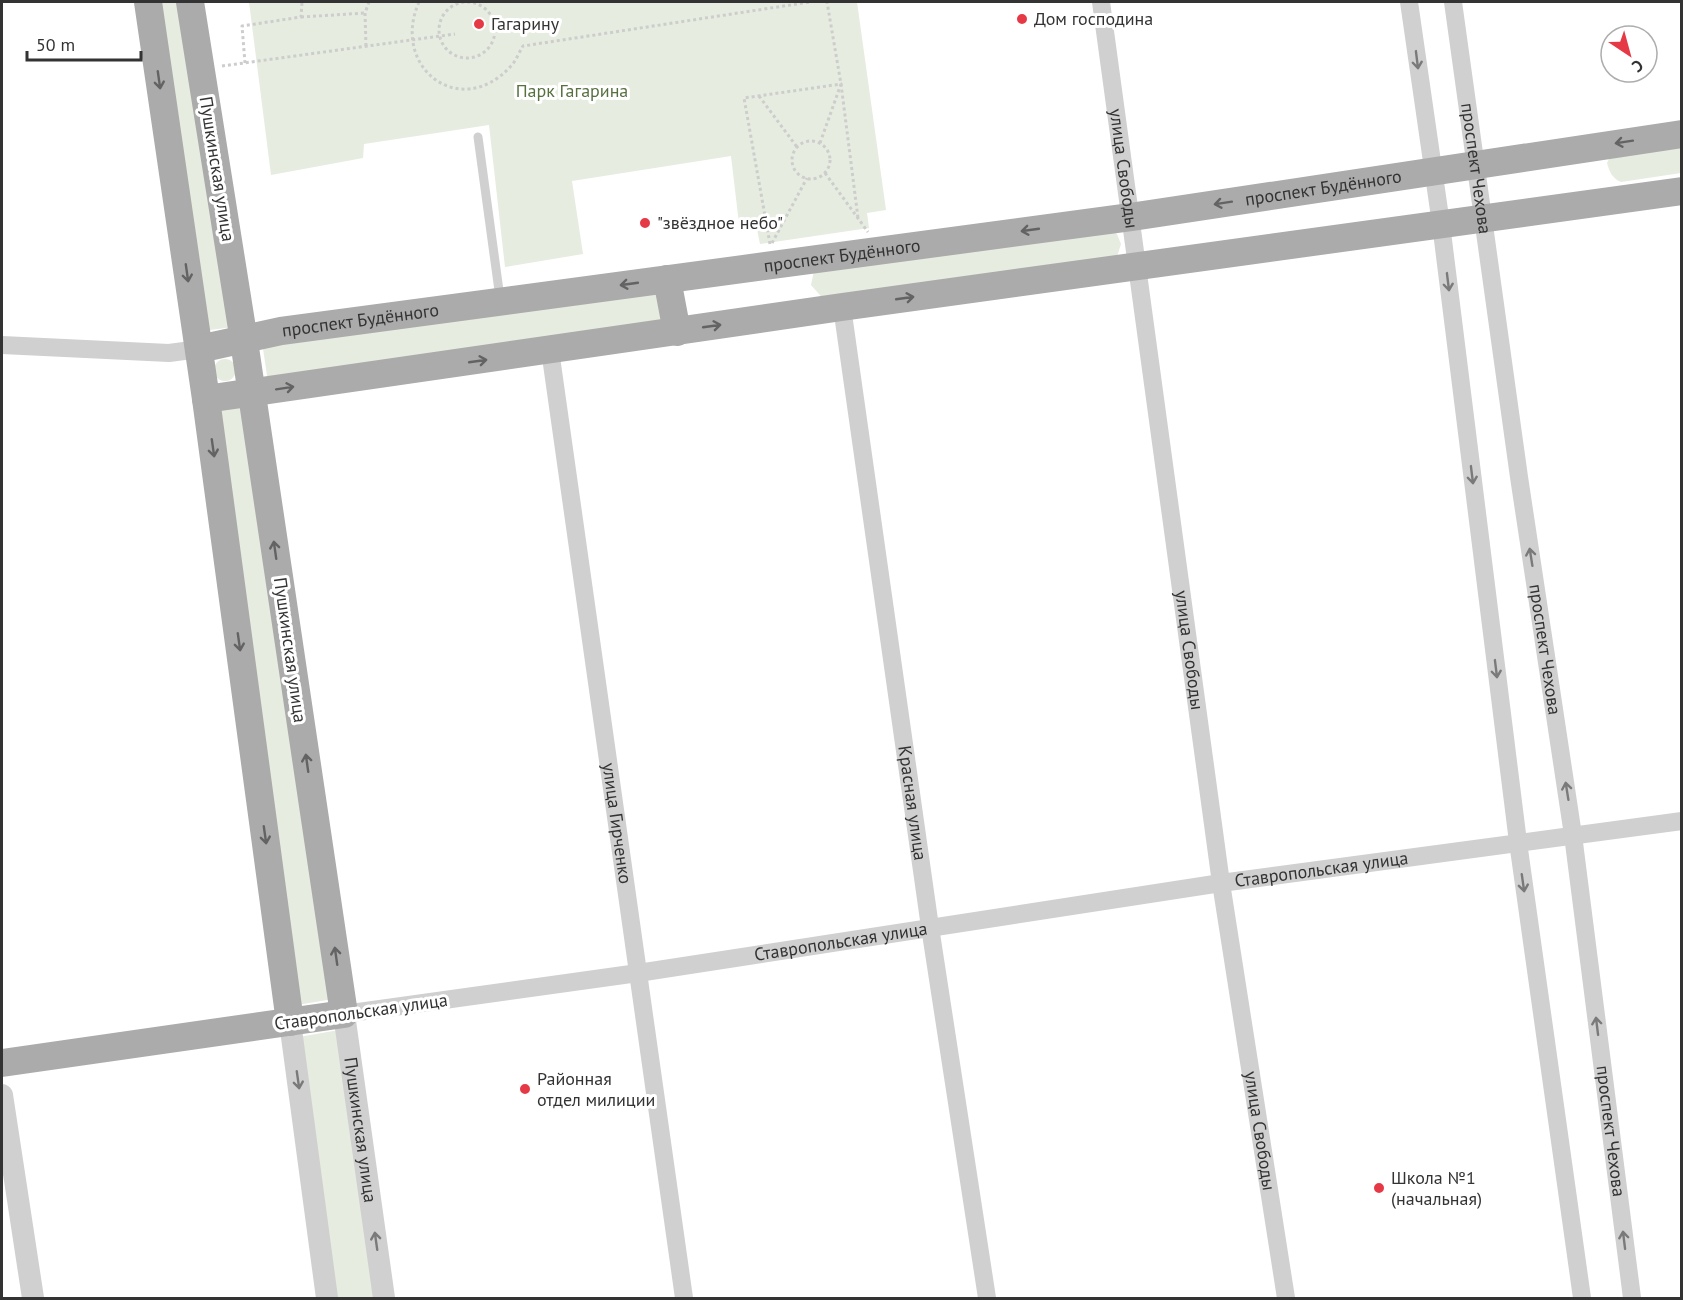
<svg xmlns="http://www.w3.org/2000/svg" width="1683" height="1300" viewBox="0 0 1683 1300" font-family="'PT Sans',sans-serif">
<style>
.green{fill:#e6ecdf}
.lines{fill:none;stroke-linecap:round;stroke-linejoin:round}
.path{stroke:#cdcdcd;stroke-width:3;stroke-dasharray:3 3;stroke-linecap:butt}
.service{stroke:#d0d0d0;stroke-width:9}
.minor{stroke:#d0d0d0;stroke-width:18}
.tertiary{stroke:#d0d0d0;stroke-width:22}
.primary{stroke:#ababab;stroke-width:28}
.oneway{stroke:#7a7a7a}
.oneway2{stroke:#636363}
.poi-dot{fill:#e63946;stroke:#fff;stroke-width:2}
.labels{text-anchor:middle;stroke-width:6;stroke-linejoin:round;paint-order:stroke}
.poi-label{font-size:18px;fill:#333;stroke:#fff;text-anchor:start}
.park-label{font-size:18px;fill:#56703f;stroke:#fff}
.street-label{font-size:18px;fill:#333;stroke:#fff}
</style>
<rect width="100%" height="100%" fill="#fff"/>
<g class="green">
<path d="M153,2H180L233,327L202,331Z"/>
<path d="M249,2H857L886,210L867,213L869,228L760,244L757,229L740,232L731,156L572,181L583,254L505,267L489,125L364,144L363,158L271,175Z"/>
<path d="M1681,145V173L1621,182C1612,178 1610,173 1607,163L1610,157Z"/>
<path d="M1108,228L1117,234L1121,244L1116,260L826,302L811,285L814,271Z"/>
<path d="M661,289L666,321L268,382L262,342Z"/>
<circle cx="225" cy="370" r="11"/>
<path d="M242,406L333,999L297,1005L209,410Z"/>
<path d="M339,1030L374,1298H335L299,1037Z"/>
</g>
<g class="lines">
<g class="path">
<circle cx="467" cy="30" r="28"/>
<path d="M419,2C390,67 460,122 511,66C516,61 519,52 523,46L810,2"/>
<path d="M301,17L365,13"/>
<path d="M366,46L365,13L369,2"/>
<path d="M245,63L242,26L301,17L302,2"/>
<path d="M222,66L455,34"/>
<path d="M759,96L797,147"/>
<circle cx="811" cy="160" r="19"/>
<path d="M820,143L841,84L827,2"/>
<path d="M825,173L868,232"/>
<path d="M772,243L807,178"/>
<path d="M770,244L744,98L841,84L858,218"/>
</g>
<path class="service" d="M478,137L500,298"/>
<g class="minor">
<path id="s1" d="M1101,2L1221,883L1286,1298"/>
<path d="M1409,2L1441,224L1518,842L1582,1298"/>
<path id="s2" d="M1453,2L1519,477L1573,835L1632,1298"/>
<path id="s3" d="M842,307L930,927L987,1298"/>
<path d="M2,345L169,353L199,349"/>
<path id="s4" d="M550,350L684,1298"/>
<path id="s5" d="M344,1014L638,973L1221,883L1682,821"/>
</g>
<g class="tertiary">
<path id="s6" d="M344,1014L384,1298"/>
<path d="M290,1022L327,1298"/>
<path d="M2,1095L33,1298"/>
</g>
<g class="primary">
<path d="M148,2L206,399L290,1022"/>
<path d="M667,279L677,332"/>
<path id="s7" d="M199,349L281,331L1131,217L1682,134"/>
<path d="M206,399L842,307L1682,191"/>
<path d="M2,1063L344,1014L244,341L190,2"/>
</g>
</g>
<defs><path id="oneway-shaft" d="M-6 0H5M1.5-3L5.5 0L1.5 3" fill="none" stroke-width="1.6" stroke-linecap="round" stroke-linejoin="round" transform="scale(1.5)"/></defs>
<g class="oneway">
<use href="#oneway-shaft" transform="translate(1417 60) rotate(83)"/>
<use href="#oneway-shaft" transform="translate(1448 282) rotate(83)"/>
<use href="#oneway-shaft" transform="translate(1472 475) rotate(83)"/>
<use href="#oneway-shaft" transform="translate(1531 557) rotate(-99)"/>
<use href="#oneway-shaft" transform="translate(1496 669) rotate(83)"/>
<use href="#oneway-shaft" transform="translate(1567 791) rotate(-99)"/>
<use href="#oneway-shaft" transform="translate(1523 883) rotate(82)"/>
<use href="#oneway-shaft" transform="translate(1597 1026) rotate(-97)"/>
<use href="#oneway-shaft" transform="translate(298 1080) rotate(82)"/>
<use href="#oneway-shaft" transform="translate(1624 1240) rotate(-97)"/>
<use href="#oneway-shaft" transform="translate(376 1241) rotate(-98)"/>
</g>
<g class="oneway2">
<use href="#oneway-shaft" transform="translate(159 80) rotate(82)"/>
<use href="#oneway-shaft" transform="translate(1624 142) rotate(171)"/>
<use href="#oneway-shaft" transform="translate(1223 203) rotate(171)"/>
<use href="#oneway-shaft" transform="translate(1030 230) rotate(172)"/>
<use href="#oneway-shaft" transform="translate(187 273) rotate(82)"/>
<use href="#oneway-shaft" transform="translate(629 284) rotate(172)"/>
<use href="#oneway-shaft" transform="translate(905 298) rotate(-8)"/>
<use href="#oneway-shaft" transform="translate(712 326) rotate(-8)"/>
<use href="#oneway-shaft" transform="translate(478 361) rotate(-8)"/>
<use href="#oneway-shaft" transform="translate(285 388) rotate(-9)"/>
<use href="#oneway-shaft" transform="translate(213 448) rotate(82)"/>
<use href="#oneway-shaft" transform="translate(275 550) rotate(-98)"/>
<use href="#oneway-shaft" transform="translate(239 642) rotate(82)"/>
<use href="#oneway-shaft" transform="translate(307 763) rotate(-98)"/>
<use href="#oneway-shaft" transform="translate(265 835) rotate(82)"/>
<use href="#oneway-shaft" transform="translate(336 956) rotate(-98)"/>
</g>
<g class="poi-dot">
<circle cx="1022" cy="19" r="6"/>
<circle cx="479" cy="24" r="6"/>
<circle cx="645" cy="223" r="6"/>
<circle cx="525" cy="1089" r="6"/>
<circle cx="1379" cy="1188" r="6"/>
</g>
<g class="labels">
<g class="poi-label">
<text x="1034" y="25">Дом господина</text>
<text x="491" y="30">Гагарину</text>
<text x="657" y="229">"звёздное небо"</text>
<text x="537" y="1085">Районная<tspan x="537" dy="21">отдел милиции</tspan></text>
<text x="1391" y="1184">Школа №1<tspan x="1391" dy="21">(начальная)</tspan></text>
</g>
<g class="park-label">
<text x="572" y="97">Парк Гагарина</text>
</g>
<g class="street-label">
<text transform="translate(217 169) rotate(81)" y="6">Пушкинская улица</text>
<text dy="6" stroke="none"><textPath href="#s1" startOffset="168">улица Свободы</textPath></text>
<text dy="6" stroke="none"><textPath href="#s2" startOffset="168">проспект Чехова</textPath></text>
<text dy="6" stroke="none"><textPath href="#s7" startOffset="1136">проспект Будённого</textPath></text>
<text dy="6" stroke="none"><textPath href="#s7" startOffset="650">проспект Будённого</textPath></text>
<text dy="6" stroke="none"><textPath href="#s7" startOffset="164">проспект Будённого</textPath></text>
<text transform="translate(290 650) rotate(82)" y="6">Пушкинская улица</text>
<text dy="6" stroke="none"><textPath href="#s1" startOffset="654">улица Свободы</textPath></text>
<text dy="6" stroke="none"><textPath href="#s2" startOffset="654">проспект Чехова</textPath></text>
<text dy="6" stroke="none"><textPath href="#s3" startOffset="501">Красная улица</textPath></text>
<text dy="6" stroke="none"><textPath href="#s4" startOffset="478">улица Гирченко</textPath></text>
<text dy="6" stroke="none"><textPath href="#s5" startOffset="988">Ставропольская улица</textPath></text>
<text dy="6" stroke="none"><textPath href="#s5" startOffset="502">Ставропольская улица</textPath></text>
<text transform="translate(361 1012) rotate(-8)" y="6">Ставропольская улица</text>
<text dy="6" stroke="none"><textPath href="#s6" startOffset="117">Пушкинская улица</textPath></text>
<text dy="6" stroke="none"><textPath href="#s1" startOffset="1140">улица Свободы</textPath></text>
<text dy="6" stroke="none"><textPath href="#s2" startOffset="1140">проспект Чехова</textPath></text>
</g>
</g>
<rect width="1683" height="1300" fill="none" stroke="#333333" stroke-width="6"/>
<g transform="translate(1629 54) rotate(144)"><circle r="28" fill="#ffffff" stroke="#adadad" stroke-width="1.5"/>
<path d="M0-4.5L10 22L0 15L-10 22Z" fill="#e63946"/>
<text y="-9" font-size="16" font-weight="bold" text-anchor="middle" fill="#333333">С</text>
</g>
<path d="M27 51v9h114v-9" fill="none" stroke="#333333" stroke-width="3"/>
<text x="36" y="51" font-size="18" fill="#333333" stroke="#ffffff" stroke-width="4.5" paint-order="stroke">50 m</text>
</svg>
